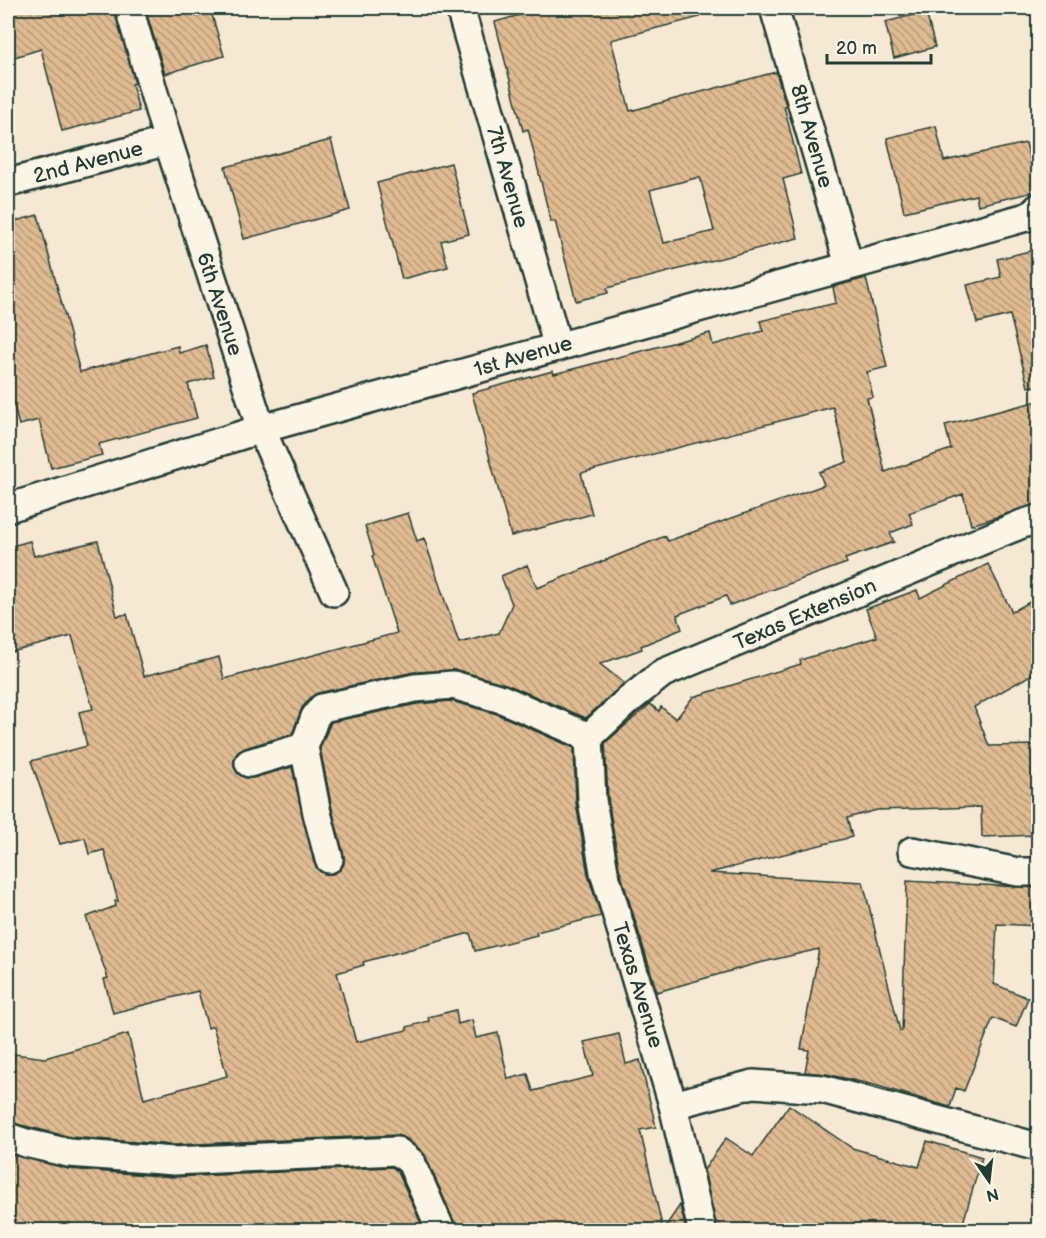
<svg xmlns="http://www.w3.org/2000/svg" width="1046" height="1238" viewBox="0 0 1046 1238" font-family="'Balsamiq Sans',sans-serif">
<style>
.building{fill:url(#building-back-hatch);stroke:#1f3d34;stroke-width:1.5;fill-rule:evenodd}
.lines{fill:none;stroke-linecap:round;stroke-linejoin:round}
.street-casing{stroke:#1f3d34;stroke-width:32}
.street{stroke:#fcf5e5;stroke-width:27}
.labels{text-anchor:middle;stroke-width:5;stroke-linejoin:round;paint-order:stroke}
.street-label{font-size:21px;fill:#1f3d34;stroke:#fcf5e5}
</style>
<defs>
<pattern id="building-back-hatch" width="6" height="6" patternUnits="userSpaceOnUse" patternTransform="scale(1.5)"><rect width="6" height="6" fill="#e0bb91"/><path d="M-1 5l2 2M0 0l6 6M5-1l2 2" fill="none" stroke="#b59977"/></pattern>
</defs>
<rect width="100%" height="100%" fill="#f6e9d4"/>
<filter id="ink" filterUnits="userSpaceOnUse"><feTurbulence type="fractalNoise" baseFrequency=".0167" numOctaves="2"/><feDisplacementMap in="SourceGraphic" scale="12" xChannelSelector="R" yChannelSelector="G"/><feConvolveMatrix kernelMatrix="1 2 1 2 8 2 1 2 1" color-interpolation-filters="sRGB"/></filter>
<g filter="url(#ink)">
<g class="building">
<path d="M8,8H114L135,83L132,84L139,111L62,131L41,49L8,59Z"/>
<path d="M145,8H210L224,56L165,74Z"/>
<path d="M518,8H698L700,17L611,40L630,111L776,72L786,105L784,106L801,174L783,179L798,238L607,288L608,293L576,301L555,221L551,222L528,129L523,131L495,22L520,15ZM700,177L714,231L664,243L650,190Z"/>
<path d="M926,12L935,47L894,58L885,22Z"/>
<path d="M936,126L944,161L1026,143L1038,191L978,205L976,195L904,212L887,138Z"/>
<path d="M331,140L350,210L244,239L225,167Z"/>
<path d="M451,163L469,234L441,241L448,267L402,279L377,183Z"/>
<path d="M38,215L80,372L178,346L179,353L206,345L214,377L188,384L197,418L99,444L102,455L51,468L39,420L19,425L8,384V223Z"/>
<path d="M1038,249V386L1028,387L1010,315L977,323L967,285L1001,277L997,259Z"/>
<path d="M866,278L887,367L867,372L873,397L867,398L885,472L951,449L945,425L1038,401V504L971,525L963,494L909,513L913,524L890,533L894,542L845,559L847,563L730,605L726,596L677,615L682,629L641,646L642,649L600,664L624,683L586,718L508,685L457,670L414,672L318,693L310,698L302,708L292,734L245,748L237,753L234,760V767L238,774L246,778H253L292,767L314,863L318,870L324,874H332L340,870L344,864V856L332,809L320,748L331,722L417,704L451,701L497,714L574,748L576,803L588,875L601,916L536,932L537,935L475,951L470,933L363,962L364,965L337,973L356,1042L407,1030V1027L429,1021L428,1017L456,1010L458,1024L472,1020L476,1038L498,1033L508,1079L528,1074L533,1091L593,1076L584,1042L619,1034L626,1064L640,1060L656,1127L640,1130L663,1230L680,1205L686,1230H457L455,1224L425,1155L407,1139L397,1135L174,1145L71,1137L8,1122V1075L12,1076L15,1054L45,1058L128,1034L144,1099L227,1076L213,1026L208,1028L198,991L113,1013L104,979L108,978L86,917L116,906L115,901H118L104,850L89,854L85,838L60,844L31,761L87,746L79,712L93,709L72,636L8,653V547L30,541L34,556L98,541L117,616L127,614L144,676L219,657L224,679L397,633L372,556L374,555L365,526L408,513L417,541L424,538L459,643L499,633L512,604L501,576L527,565L537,588L665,536L668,541L824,485L819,472L847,462L833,407L581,473L592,514L511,536L472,393L553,371L554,374L710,333L713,345L763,331L760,321L836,303L833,287Z"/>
<path d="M988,564L1012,612L1038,597V671L974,707L989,746L1038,745V835L982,837L981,807L877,810L847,818L852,837L709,873L863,882L900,1031H902L907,881L1038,888V926L997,924L994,984L1028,998L1016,1027L993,1018L964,1091L956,1088L950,1107L874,1085L826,1074L805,1072L809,1050L801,1049L819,949L755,964L657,992L619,868L608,798L605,743L650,704L659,711L661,707L676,719L693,697L801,664L800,660L877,637L866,609L917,590L920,598Z"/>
<path d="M789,1105L852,1148L919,1167L927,1141L982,1157L961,1230H717L704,1170L726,1138L753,1156Z"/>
<path d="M8,1153L68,1169L173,1177L392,1167L398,1172L424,1230H260V1224H231L206,1230H8Z"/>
</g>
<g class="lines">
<defs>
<g id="street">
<path d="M129,8L168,141L261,429L334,592"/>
<path d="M460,8L558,347"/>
<path d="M774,8L849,265"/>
<path d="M8,183L168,141"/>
<path d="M8,508L261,429L1030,216L1038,208"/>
<path d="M589,737L592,800L604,872L673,1105L702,1230"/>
<path d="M589,737L625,703L663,673L1022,524L1038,519"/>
<path d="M304,747L317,813L329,859"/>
<path d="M249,763L304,747L315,717L322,708L415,688L453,685L502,699L589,737"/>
<path d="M912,851L1018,872H1038"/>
<path d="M673,1105L753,1084L822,1089L1038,1147"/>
<path d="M8,1137L26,1143L69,1153L174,1161L397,1151L411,1162L441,1230"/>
</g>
</defs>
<use href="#street" class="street-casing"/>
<use href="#street" class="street"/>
</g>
</g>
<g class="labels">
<g class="street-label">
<text transform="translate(812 136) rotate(74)" y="7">8th Avenue</text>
<text transform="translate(88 162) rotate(-15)" y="7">2nd Avenue</text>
<text transform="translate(508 177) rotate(74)" y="7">7th Avenue</text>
<text transform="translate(220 304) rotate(72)" y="7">6th Avenue</text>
<text transform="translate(523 356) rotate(-16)" y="7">1st Avenue</text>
<text transform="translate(805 614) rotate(-23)" y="7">Texas Extension</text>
<text transform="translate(638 985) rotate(73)" y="7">Texas Avenue</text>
</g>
</g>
<rect width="1046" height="1238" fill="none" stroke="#fcf5e5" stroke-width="30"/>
<rect x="15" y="15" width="1016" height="1208" fill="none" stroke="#1f3d34" stroke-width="2" filter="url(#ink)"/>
<g transform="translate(989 1181) rotate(166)" stroke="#fcf5e5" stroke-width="4.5" paint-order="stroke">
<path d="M0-4.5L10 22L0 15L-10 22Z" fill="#1f3d34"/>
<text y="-9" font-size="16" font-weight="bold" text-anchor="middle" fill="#1f3d34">N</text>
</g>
<path d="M827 54v9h104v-9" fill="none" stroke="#1f3d34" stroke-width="3"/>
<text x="836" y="54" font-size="18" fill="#1f3d34" stroke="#fcf5e5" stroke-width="4.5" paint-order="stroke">20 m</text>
</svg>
